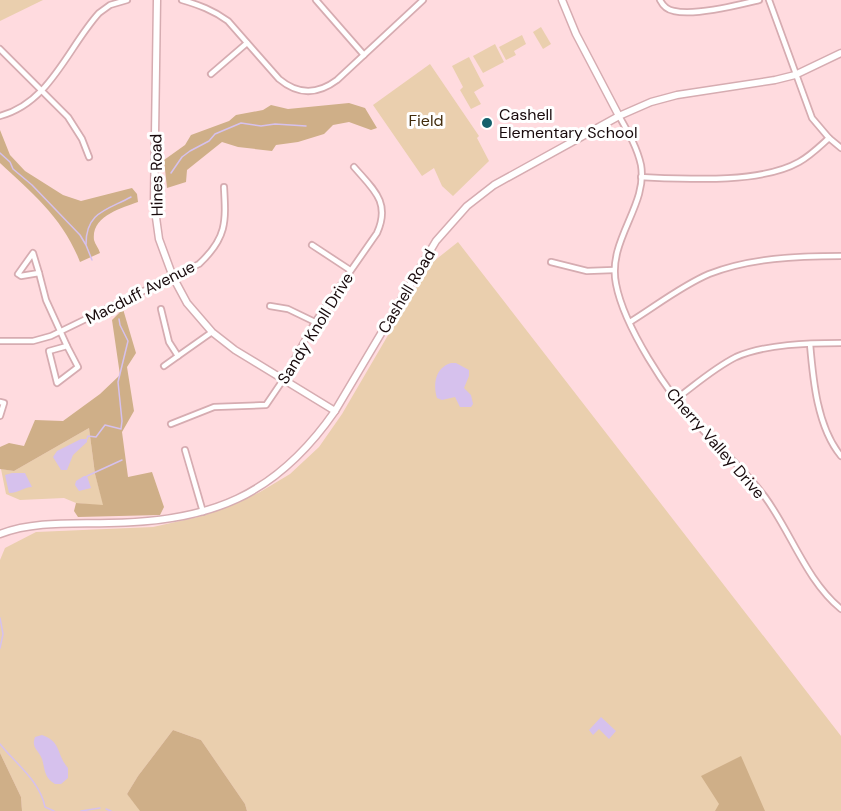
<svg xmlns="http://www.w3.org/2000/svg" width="841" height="811" viewBox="0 0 841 811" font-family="'DM Sans',sans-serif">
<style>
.green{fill:#eacfae}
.forest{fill:#cfaf88}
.water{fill:#d6c1ed}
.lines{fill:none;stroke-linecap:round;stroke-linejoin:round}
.stream{stroke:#d6c1ed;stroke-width:1.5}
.minor-casing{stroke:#d6acb1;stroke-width:8}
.tertiary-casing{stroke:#d6acb1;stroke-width:9}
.minor{stroke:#fff;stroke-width:4.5}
.tertiary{stroke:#fff;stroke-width:6}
.poi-dot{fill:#14606c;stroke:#fff;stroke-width:2}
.labels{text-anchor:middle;stroke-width:6;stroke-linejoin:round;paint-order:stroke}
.poi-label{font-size:16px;fill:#180a0c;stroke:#fff;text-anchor:start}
.park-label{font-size:16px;fill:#422c0c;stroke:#fff}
.street-label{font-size:16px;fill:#180a0c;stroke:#fff}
</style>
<rect width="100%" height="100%" fill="#ffdbdf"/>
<g class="green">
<path d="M0,0H43L0,21Z"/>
<path d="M541,27L551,44L543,49L533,32Z"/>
<path d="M522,35L526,44L514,51L516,55L506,60L499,47Z"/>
<path d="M495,44L504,62L483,73L473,56Z"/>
<path d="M469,57L484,86L474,92L481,104L471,109L460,90L463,87L452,66Z"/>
<path d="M430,64L479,136L477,138L489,161L453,196L442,186L434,168L422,176L373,105Z"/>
<path d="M458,242L841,736V811H247L245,804L201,740L173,730L138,776L127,794L142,811H22L21,797L0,753V560L5,548L36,532L153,527L198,517L228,507L260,492L290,474L319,447L342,414L429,265Z"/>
<path d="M89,428L95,474L104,506L76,503L64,498L20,500L6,494L1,469L14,471Z"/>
</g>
<g class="forest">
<path d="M349,103L365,108L377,128L371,130L349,122L333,125L324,134L298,142L276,145L272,151L238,147L222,142L187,170L186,182L167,188L164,160L185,145L191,135L229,121L236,115L263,110L271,105L288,109Z"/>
<path d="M0,130L10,155L25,171L63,195L81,201L132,188L137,194L138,202C122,208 91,216 94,240C95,244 99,249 100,253L80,262C63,218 33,194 0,163Z"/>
<path d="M123,309L136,353L127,367L134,411L122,432L128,477L152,472L164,507L160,515L78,517L74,511L76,503L103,505L95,474L89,428L14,471L0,469V447L9,443L24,446L35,420L63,421L100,394L120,375L112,320Z"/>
<path d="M173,730L201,740L245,804L247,811H140L127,794L138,776Z"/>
<path d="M0,753L21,797L22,811H0Z"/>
<path d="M741,756L765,811H715L719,804L701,776Z"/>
</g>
<g class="water">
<path d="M451,363H456L469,370V376L464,388L471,395L473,404L471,407H460L455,397L442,400L437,398C433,384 435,368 451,363Z"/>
<path d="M81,439H87V442L73,455L67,470H61L53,457L57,451Z"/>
<path d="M12,473H25L32,487C23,487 20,493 9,493L5,475Z"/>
<path d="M84,476H87L91,488L79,491L75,485L76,481Z"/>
<path d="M601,717L616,731L609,739L599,729L593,735L589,730Z"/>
<path d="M42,735C62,742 56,754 68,768V778L61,784H55C44,778 45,769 42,759C38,749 31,748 35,737Z"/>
</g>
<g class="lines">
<g class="stream">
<path d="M0,153L10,162L13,169L32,185L80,235L86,245L92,260"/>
<path d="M171,173L182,157L190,151L209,141L215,134L241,123L261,126L275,124L306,126"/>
<path d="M86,244C86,212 107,210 131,197"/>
<path d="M87,439L88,436L96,437L105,425L121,429L122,421L118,382L128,341L120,325L119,319"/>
<path d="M87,476L122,460"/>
<path d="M0,618L3,634L0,648"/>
<path d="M0,744C16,764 40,781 45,807L54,811"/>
<path d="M106,809L111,811"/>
<path d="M81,811L100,808"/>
</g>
<defs>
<g id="minor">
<path d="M182,0C199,5 213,10 228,21L279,79C298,95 317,95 337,80L423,0"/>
<path d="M316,0L364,55"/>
<path d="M660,0C663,6 667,10 674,11C695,16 738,5 759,0"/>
<path d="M769,0L812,118L829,138L841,148"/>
<path d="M0,49L68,117L82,139L89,157"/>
<path d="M211,74L247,43"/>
<path d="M0,116C50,103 68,47 99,13L110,5L127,0"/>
<path d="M619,116C628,132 637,147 641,165C648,206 607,240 616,284C624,326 667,393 697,424C720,449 745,470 765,497C792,534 806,580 841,609"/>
<path d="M641,177C686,179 760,184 799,162C810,156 819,147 829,138"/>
<path d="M312,245L350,270"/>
<path d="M33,253L39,273L21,276L18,274Z"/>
<path d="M551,262L587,271L614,270"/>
<path d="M39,273L46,300L67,346"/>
<path d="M270,306L288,309L315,322"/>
<path d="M161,309L169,342L178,356L212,332"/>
<path d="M630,322C656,306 681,286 709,274C750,258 797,256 841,256"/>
<path d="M0,341H33L51,336L199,264C227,238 226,222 224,187"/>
<path d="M810,344C813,379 817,427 841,456"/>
<path d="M67,346L78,367L57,383L49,351Z"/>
<path d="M164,366L178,356"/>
<path d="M676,399C695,385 714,368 736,357C765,344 810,343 841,343"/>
<path d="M0,402L4,403L0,416"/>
<path d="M171,424L214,407L266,405L283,380L315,322L377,233C391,202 373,189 354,167"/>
<path d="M185,450L203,512"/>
</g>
<g id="tertiary">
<path d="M157,0L154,203L159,239L173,277L187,303L212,332L235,350L335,411"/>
<path d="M562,0L576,34L619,116"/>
<path d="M0,534C34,521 72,524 109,523C210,522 276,496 335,411L436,241L467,206L494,185L619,116L651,102L677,95L775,80L795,75L841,53"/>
</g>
</defs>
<use href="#minor" class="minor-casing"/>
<use href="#tertiary" class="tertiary-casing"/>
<use href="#minor" class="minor"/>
<use href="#tertiary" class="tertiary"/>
</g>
<circle class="poi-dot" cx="487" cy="123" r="6"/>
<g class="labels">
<g class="poi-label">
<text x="499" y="120">Cashell<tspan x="499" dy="18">Elementary School</tspan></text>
</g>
<g class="park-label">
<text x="426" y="126">Field</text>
</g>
<g class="street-label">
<text transform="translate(156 175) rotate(-91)" y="6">Hines Road</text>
<text transform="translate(406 291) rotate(-59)" y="6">Cashell Road</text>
<text transform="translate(140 292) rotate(-27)" y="6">Macduff Avenue</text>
<text transform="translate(315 328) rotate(-58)" y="6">Sandy Knoll Drive</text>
<text transform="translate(716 443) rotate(49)" y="6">Cherry Valley Drive</text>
</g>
</g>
</svg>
